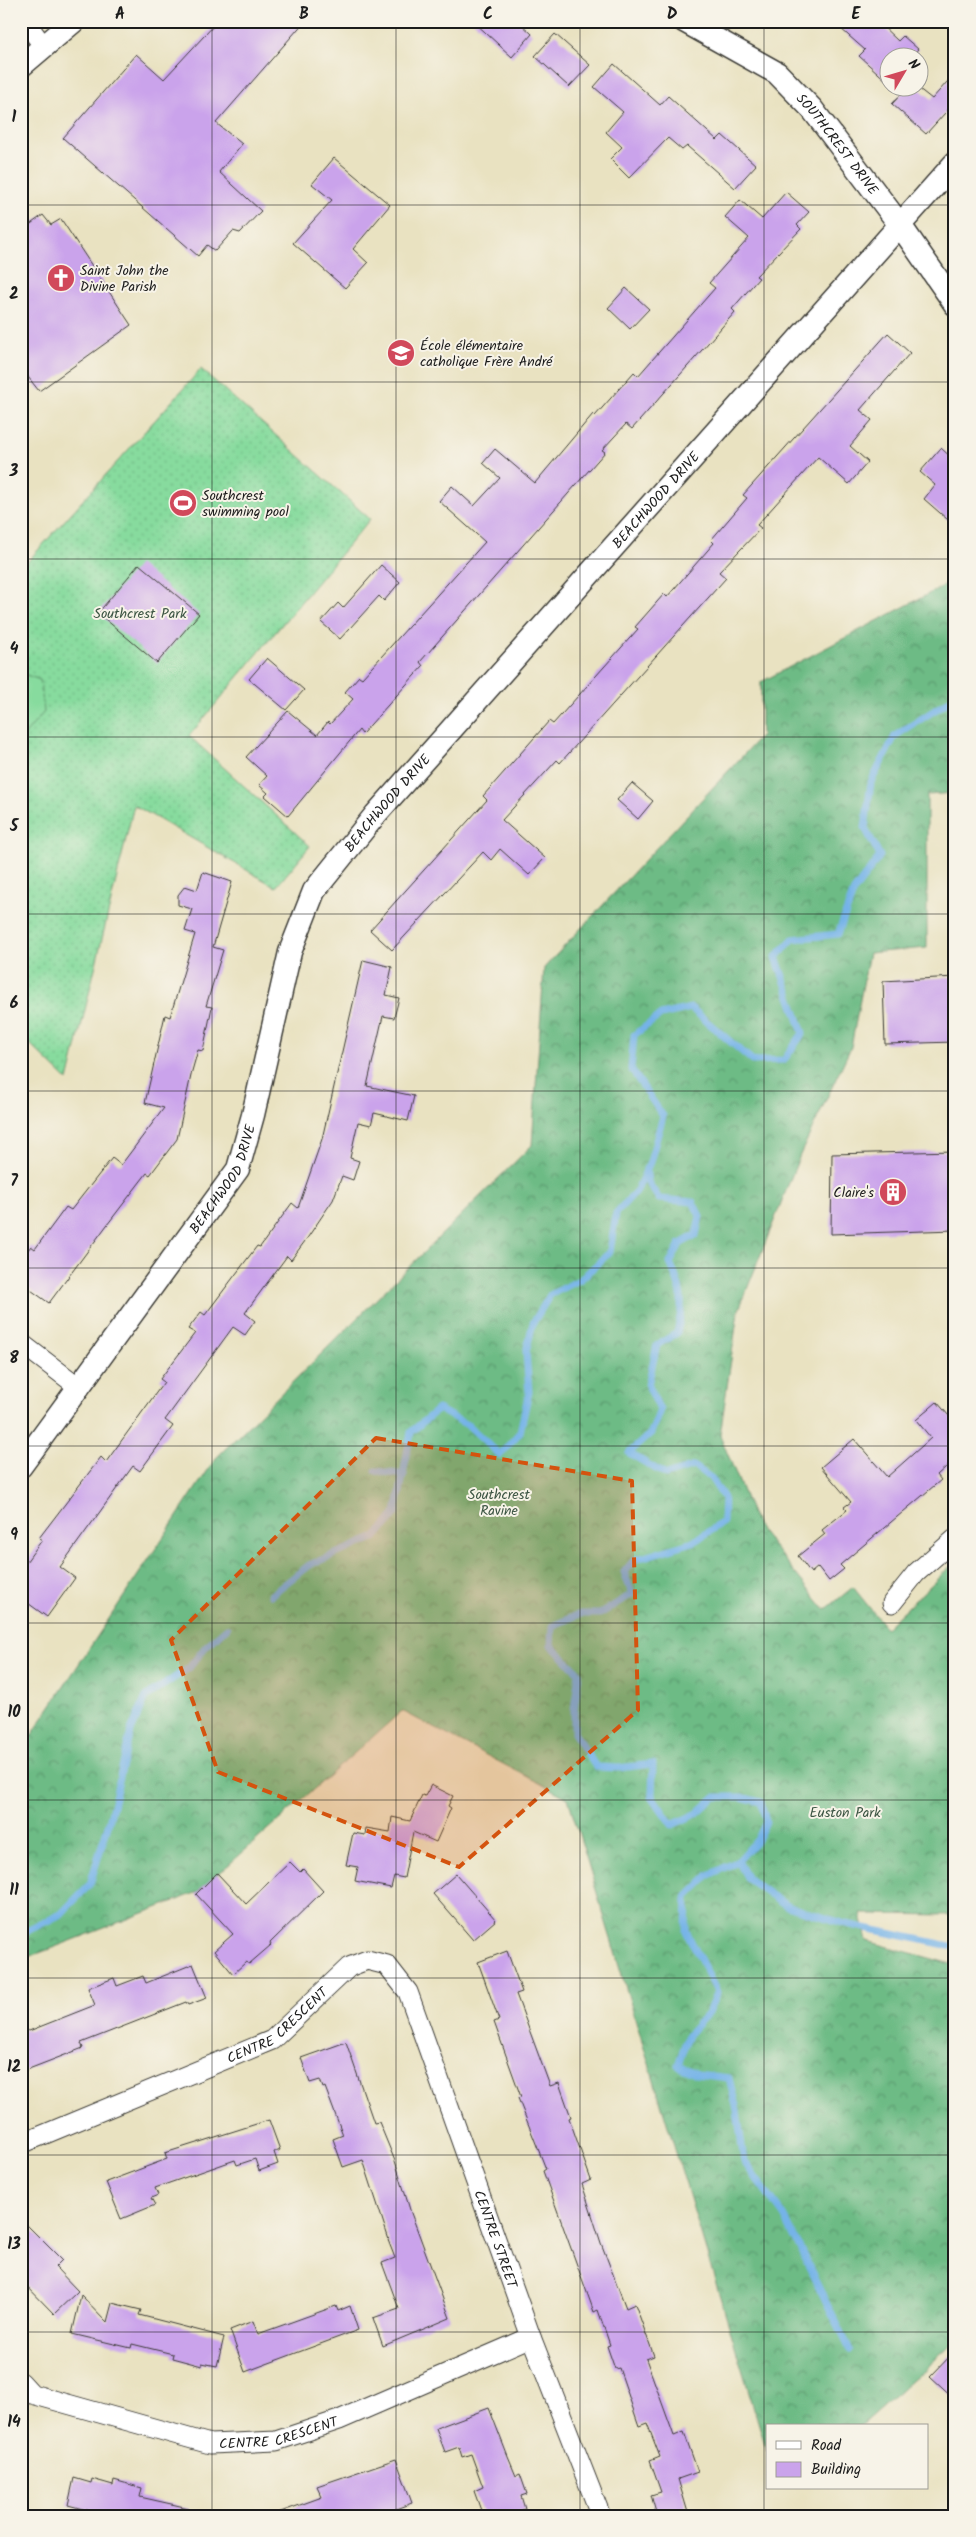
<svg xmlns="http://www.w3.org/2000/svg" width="976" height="2537" viewBox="0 0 976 2537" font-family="Kalam,sans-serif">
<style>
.grass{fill:url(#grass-dots);stroke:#527c5d}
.forest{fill:url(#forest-crowns);stroke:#446c50}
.pitch{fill:#87db9e;stroke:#527c5d}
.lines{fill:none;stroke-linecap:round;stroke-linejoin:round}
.stream{stroke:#75b3e8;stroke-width:7}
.building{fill:#caa3eb}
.minor-casing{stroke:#3b3a35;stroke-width:21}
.tertiary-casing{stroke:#3b3a35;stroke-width:25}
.minor{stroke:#fff;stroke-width:19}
.tertiary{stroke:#fff;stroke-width:22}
.marked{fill:#d4530e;fill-opacity:0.2;stroke:#d4530e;stroke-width:4;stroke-dasharray:10 6;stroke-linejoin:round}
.grid{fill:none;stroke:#1c1c1c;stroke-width:1;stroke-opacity:0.55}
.labels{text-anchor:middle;stroke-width:4;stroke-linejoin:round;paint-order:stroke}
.street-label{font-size:14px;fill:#1c1c1c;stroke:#f7f3e8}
.poi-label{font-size:14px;fill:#1c1c1c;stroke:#f7f3e8;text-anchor:start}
.park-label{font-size:14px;fill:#3c5543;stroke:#f7f3e8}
.neatline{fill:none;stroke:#1c1c1c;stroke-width:2}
.grid-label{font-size:16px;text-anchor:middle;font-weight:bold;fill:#1c1c1c}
</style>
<defs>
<pattern id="grass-dots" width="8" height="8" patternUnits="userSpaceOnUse" patternTransform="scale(1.25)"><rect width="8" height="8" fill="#87db9e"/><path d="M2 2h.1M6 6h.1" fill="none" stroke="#74bb88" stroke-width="1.8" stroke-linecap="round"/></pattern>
<pattern id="forest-crowns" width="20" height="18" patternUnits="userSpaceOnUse" patternTransform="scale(1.25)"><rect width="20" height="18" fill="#6dbb85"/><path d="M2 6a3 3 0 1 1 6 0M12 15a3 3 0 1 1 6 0" fill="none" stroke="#59976c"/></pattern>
</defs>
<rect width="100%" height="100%" fill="#f7f3e8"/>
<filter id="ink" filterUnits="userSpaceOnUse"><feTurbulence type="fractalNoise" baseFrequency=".02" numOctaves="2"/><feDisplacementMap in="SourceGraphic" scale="10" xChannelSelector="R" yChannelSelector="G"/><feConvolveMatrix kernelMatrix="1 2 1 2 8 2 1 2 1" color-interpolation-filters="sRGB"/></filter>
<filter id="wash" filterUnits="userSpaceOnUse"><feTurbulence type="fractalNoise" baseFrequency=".0096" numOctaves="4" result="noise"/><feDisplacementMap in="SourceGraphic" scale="20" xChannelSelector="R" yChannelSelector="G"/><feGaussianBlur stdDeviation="1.12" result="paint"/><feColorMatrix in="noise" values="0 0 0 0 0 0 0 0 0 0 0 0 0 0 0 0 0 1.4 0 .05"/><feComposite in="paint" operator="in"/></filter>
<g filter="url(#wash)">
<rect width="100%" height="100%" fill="#e9e2c1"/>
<path class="grass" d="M201,369L370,519L189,736L310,846L276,887L134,805L68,1081L21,1035V569Z"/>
<path class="forest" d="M955,580V793L927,795V948L869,953L851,1047L800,1155L738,1312L720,1435L757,1526L825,1610L853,1587L886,1628L955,1562V1915L861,1914L867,1941L955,1965V2342L860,2426H767V2451L568,1798L402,1711L198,1892L21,1960V1751L216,1458L532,1145L544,968L761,736V682Z"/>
<path class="pitch" d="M21,673L40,680L44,712L21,739Z"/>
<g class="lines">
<g class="stream">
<path d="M646,1169L648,1182L659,1199L693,1202L700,1216L696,1235L680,1244L670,1263C683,1291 684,1303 677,1333L657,1345L648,1385L660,1410L651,1433L629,1453L666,1475L694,1466L711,1478L724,1498L723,1522L693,1542L634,1560L624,1572L632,1594L600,1614H580L552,1626L551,1645L579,1673L574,1710V1733L596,1767L618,1768L653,1764L652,1796L672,1825L696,1814L715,1797H741L761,1802L766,1822L757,1840L738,1861L709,1875L687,1897L686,1931L717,1992L708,2013L688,2035L678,2065L697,2074L729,2078L737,2110L744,2162L784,2216L850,2350"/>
<path d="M376,1471L404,1475"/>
<path d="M271,1595L309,1565L376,1537L396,1513L411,1432L438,1409L469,1426L500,1455L520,1432L529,1392L526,1352L533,1323L550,1295L581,1279L610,1252L616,1213L637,1190L650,1162L663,1116L631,1069L634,1035L661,1015L691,1008L753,1061L784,1060L803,1033L776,957L793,939L838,934L854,891L880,856L865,828L871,782L895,736L955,697"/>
<path d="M738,1861L748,1879L787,1906L846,1924L955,1947"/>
<path d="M21,1934L61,1914L90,1884L109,1822L131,1731L146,1697L189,1668L206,1646L227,1628"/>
</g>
</g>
<g id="blocks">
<g class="building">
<path d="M218,21H305L216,123L242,144L219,172L261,211L240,233L233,231L215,251L207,245L198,256L63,138L136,54L164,79Z"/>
<path d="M473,21H518L532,34L512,57Z"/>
<path d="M832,21H877L898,41L903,36L918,49L910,58H888V82L859,56L865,50Z"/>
<path d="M555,34L590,65L569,87L535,56Z"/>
<path d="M614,64L660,105L668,96L717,140L722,135L756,165L735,188L687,146L682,150L668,138L629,178L610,159L622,147L606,132L623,112L594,87Z"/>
<path d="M955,73V102L926,134L892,104L907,88H918L932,99Z"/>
<path d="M334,158L390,205L353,249L368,263L345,288L293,243L332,200L312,184Z"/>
<path d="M786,192L809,212L797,225L801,229L756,276L759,278L732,309L735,312L695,358L632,429L626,424L602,450L605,452L420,662L423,666L362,734L359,730L288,816L265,796L268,793L259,785L267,776L246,757L288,711L317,735L328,722L330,724L353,699L345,692L359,676L362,678L485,542L439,501L452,486L474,506L500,478L483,463L495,449L535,483L593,414L595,416L634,372L638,376L715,288L709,283L749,238L725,217L740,200L762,219Z"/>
<path d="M43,215L51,225L61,219L131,325L39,391L21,368V231Z"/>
<path d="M626,288L649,309L630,329L608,308Z"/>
<path d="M888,333L910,353L860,410L872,420L850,446L868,462L849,484L818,457L757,525L761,528L719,572L726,578L560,763L557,760L502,820L545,858L529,875L500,849L491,860L483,852L392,950L370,930L487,800L483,796L520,754L549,721L553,724L638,629L635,627L664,594L667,597L714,543L711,540L747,498L743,495Z"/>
<path d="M941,448L955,461V526L924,499L935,485L920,472Z"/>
<path d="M139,564L199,614L157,663L98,613Z"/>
<path d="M381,565L400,582L384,601L379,596L340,639L321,622L338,603L343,608Z"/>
<path d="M267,658L304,690L286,710L249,679Z"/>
<path d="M632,783L653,801L638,819L617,800Z"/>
<path d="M203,872L232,882L213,947L223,950L206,1006L212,1007L203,1051L198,1050L192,1071L177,1139L150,1175L147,1173L107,1225L49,1303L21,1283V1259L31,1246L35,1249L66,1207L71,1210L112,1158L121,1165L164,1108L145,1103L165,1015L170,1017L195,934L185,931L192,909L178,905V895L185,886L197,890Z"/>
<path d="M363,960L392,967L386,995L399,998L394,1018L383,1016L367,1086L414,1096L408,1121L374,1113L371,1125L358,1122L350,1158L359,1161L353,1180L342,1176L333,1200L308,1237L291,1260L287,1256L245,1313L255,1321L245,1335L233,1327L165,1420L173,1426L140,1471L133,1466L60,1567L75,1578L47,1617L21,1598V1569L42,1540L39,1538L101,1457L106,1462L164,1382L160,1379L195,1333L188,1329L201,1312L205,1315L257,1246L260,1247L292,1203L298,1208L322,1139Z"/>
<path d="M955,977V1042L885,1044L883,981Z"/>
<path d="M955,1151V1230L831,1234L832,1154Z"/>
<path d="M937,1402L955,1423V1459L937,1475L941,1480L840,1565L844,1569L829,1581L818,1567L811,1573L798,1556L825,1534L822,1530L847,1510L844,1507L851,1502L821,1467L854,1439L887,1477L931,1438L916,1420Z"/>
<path d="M431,1785L453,1796L448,1806L451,1808L436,1842L413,1832L404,1878L394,1876L391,1888L355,1881L358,1867L346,1865L353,1833L365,1835L366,1828L390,1832L392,1817L410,1821L422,1795L425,1796Z"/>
<path d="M290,1862L300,1872L303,1869L323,1891L270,1943L271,1945L249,1964L246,1962L233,1974L214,1951L233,1934L196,1894L217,1873L246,1904Z"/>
<path d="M456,1874L496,1920L473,1940L433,1894Z"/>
<path d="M507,1951L522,1992L516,1994L550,2086L559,2083L571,2117L569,2118L591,2180L582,2184L601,2243L626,2308L635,2304L654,2356L646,2359L674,2436L684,2432L698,2472L678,2479L689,2516H657L651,2495L661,2492L650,2461L660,2457L647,2423L639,2426L619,2368L615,2369L607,2346L610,2345L598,2310L594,2312L543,2171L546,2169L518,2098L521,2097L494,2022L499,2020L478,1962Z"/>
<path d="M193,1964L207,1998L188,2005L186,2002L81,2043L83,2048L21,2072V2029L29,2031L95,2005L88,1988L114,1978L117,1986L143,1976L146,1983Z"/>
<path d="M346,2042L374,2123L379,2122L395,2161L411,2213L450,2318L383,2346L373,2318L399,2309L382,2263L395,2258L388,2240H389L363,2160L343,2167L333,2139L343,2135L325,2087L323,2088L320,2080L310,2083L301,2058Z"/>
<path d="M269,2120L280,2150L274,2152L278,2164L259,2171L255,2159L237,2165L235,2160L155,2188L158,2195L151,2198L155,2205L121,2219L106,2182L167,2159L165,2153Z"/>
<path d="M21,2219L62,2260L55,2267L78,2291L54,2314L21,2280Z"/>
<path d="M81,2295L107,2322L112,2303L141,2310L139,2315L224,2337L217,2366L202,2363V2366L172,2358L173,2354L132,2344L131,2348L72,2334Z"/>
<path d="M336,2306L338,2311L350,2306L358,2330L245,2372L230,2330L253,2321L258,2334Z"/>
<path d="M955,2351V2400L930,2377Z"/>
<path d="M489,2408L508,2457L516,2476L520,2474L527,2494L521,2496L525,2509L506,2516H483L474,2491L483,2487L471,2454L462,2457L459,2447L445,2452L436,2428Z"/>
<path d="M396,2459L412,2503L377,2516H276L275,2514L322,2497L317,2486Z"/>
<path d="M74,2478L91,2483L92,2479L113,2485L114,2480L142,2488L140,2497L189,2508L188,2516H109L68,2505Z"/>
</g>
</g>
</g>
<g filter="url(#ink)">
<use href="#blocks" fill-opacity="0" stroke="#3b3a35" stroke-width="1"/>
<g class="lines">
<defs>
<g id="minor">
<path d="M25,21L44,47"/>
<path d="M21,1343L80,1388"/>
<path d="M892,1603L916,1573L955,1539"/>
<path id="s1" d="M21,2144L272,2040L349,1967L367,1960L387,1965L408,1992L531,2337L601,2516"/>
<path id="s2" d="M21,2382L32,2394L210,2444L276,2441L339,2420L531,2337"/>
</g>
<g id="tertiary">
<path id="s3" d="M684,21L777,73L812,109L900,225L955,304"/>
<path d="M21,66L74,21"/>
<path id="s4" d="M21,1466L238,1169L253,1115L290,952L314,891L376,814L955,163"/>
</g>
</defs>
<use href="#minor" class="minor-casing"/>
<use href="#tertiary" class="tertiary-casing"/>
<use href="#minor" class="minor"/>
<use href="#tertiary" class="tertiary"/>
</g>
</g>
<path class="marked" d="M376,1438L632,1481L638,1710L459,1867L218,1772L171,1640Z"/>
<path class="grid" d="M212,21V2516M396,21V2516M580,21V2516M764,21V2516M21,205H955M21,382H955M21,559H955M21,737H955M21,914H955M21,1091H955M21,1268H955M21,1446H955M21,1623H955M21,1800H955M21,1978H955M21,2155H955M21,2332H955"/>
<defs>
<symbol id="church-disc" viewBox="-11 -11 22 22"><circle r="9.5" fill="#d1495b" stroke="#f7f3e8"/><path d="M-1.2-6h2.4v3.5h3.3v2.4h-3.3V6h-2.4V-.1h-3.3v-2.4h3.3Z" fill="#fff"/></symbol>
<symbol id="school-disc" viewBox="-11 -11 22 22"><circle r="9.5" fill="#d1495b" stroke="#f7f3e8"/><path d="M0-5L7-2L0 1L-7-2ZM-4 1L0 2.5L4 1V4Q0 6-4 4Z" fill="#fff"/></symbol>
<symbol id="stadium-disc" viewBox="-11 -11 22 22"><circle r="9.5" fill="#d1495b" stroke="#f7f3e8"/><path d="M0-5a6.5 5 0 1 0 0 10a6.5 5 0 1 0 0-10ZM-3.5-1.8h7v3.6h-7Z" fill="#fff"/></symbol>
<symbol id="building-disc" viewBox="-11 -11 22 22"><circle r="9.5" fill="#d1495b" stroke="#f7f3e8"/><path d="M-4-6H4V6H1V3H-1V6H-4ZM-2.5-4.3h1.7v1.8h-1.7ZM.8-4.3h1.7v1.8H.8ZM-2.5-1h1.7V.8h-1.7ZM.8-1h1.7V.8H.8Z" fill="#fff"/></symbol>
</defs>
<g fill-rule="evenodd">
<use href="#church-disc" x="45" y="262" width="32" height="32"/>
<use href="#school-disc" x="385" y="337" width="32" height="32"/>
<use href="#stadium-disc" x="167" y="487" width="32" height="32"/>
<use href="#building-disc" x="877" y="1176" width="32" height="32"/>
</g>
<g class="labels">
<g class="street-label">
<text dy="5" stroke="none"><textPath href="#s3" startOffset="200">SOUTHCREST DRIVE</textPath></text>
<text dy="5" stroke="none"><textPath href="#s4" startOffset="1176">BEACHWOOD DRIVE</textPath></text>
<text dy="5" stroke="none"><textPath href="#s4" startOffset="771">BEACHWOOD DRIVE</textPath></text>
<text dy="5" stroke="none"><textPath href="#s4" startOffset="352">BEACHWOOD DRIVE</textPath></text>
<text dy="5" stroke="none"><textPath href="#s1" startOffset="284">CENTRE CRESCENT</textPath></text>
<text dy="5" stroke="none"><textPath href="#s1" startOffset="714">CENTRE STREET</textPath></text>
<text dy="5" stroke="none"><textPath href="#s2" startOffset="271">CENTRE CRESCENT</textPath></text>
</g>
<g class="poi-label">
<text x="80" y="275">Saint John the<tspan x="80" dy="16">Divine Parish</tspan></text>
<text x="420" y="350">École élémentaire<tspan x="420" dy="16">catholique Frère André</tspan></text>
<text x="202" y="500">Southcrest<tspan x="202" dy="16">swimming pool</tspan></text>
<text x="874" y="1197" text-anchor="end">Claire's</text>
</g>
<g class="park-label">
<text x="140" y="618">Southcrest Park</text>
<text x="499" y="1499">Southcrest<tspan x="499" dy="16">Ravine</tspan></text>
<text x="845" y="1817">Euston Park</text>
</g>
</g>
<rect width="976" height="2537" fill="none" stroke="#f7f3e8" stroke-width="55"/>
<rect x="766" y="2424" width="162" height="65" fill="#f7f3e8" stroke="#9f9d96"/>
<rect x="776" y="2441" width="25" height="8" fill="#ffffff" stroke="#9f9d96"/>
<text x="811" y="2450" font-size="15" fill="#1c1c1c">Road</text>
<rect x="776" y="2462" width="25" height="15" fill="#caa3eb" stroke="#9f9d96"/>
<text x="811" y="2474" font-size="15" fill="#1c1c1c">Building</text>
<g transform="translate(904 72) rotate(52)"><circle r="24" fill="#f7f3e8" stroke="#9f9d96"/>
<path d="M0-4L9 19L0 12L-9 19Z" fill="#d1495b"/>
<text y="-8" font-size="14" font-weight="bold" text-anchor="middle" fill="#1c1c1c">N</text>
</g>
<rect x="28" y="28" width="920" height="2482" class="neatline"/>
<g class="grid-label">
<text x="120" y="19">A</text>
<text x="304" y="19">B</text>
<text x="488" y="19">C</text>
<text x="672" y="19">D</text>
<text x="856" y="19">E</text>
<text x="14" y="122">1</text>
<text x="14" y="299">2</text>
<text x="14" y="476">3</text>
<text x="14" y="654">4</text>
<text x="14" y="831">5</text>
<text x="14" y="1008">6</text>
<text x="14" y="1186">7</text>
<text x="14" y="1363">8</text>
<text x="14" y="1540">9</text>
<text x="14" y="1717">10</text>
<text x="14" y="1895">11</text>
<text x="14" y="2072">12</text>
<text x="14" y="2249">13</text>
<text x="14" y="2427">14</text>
</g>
</svg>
